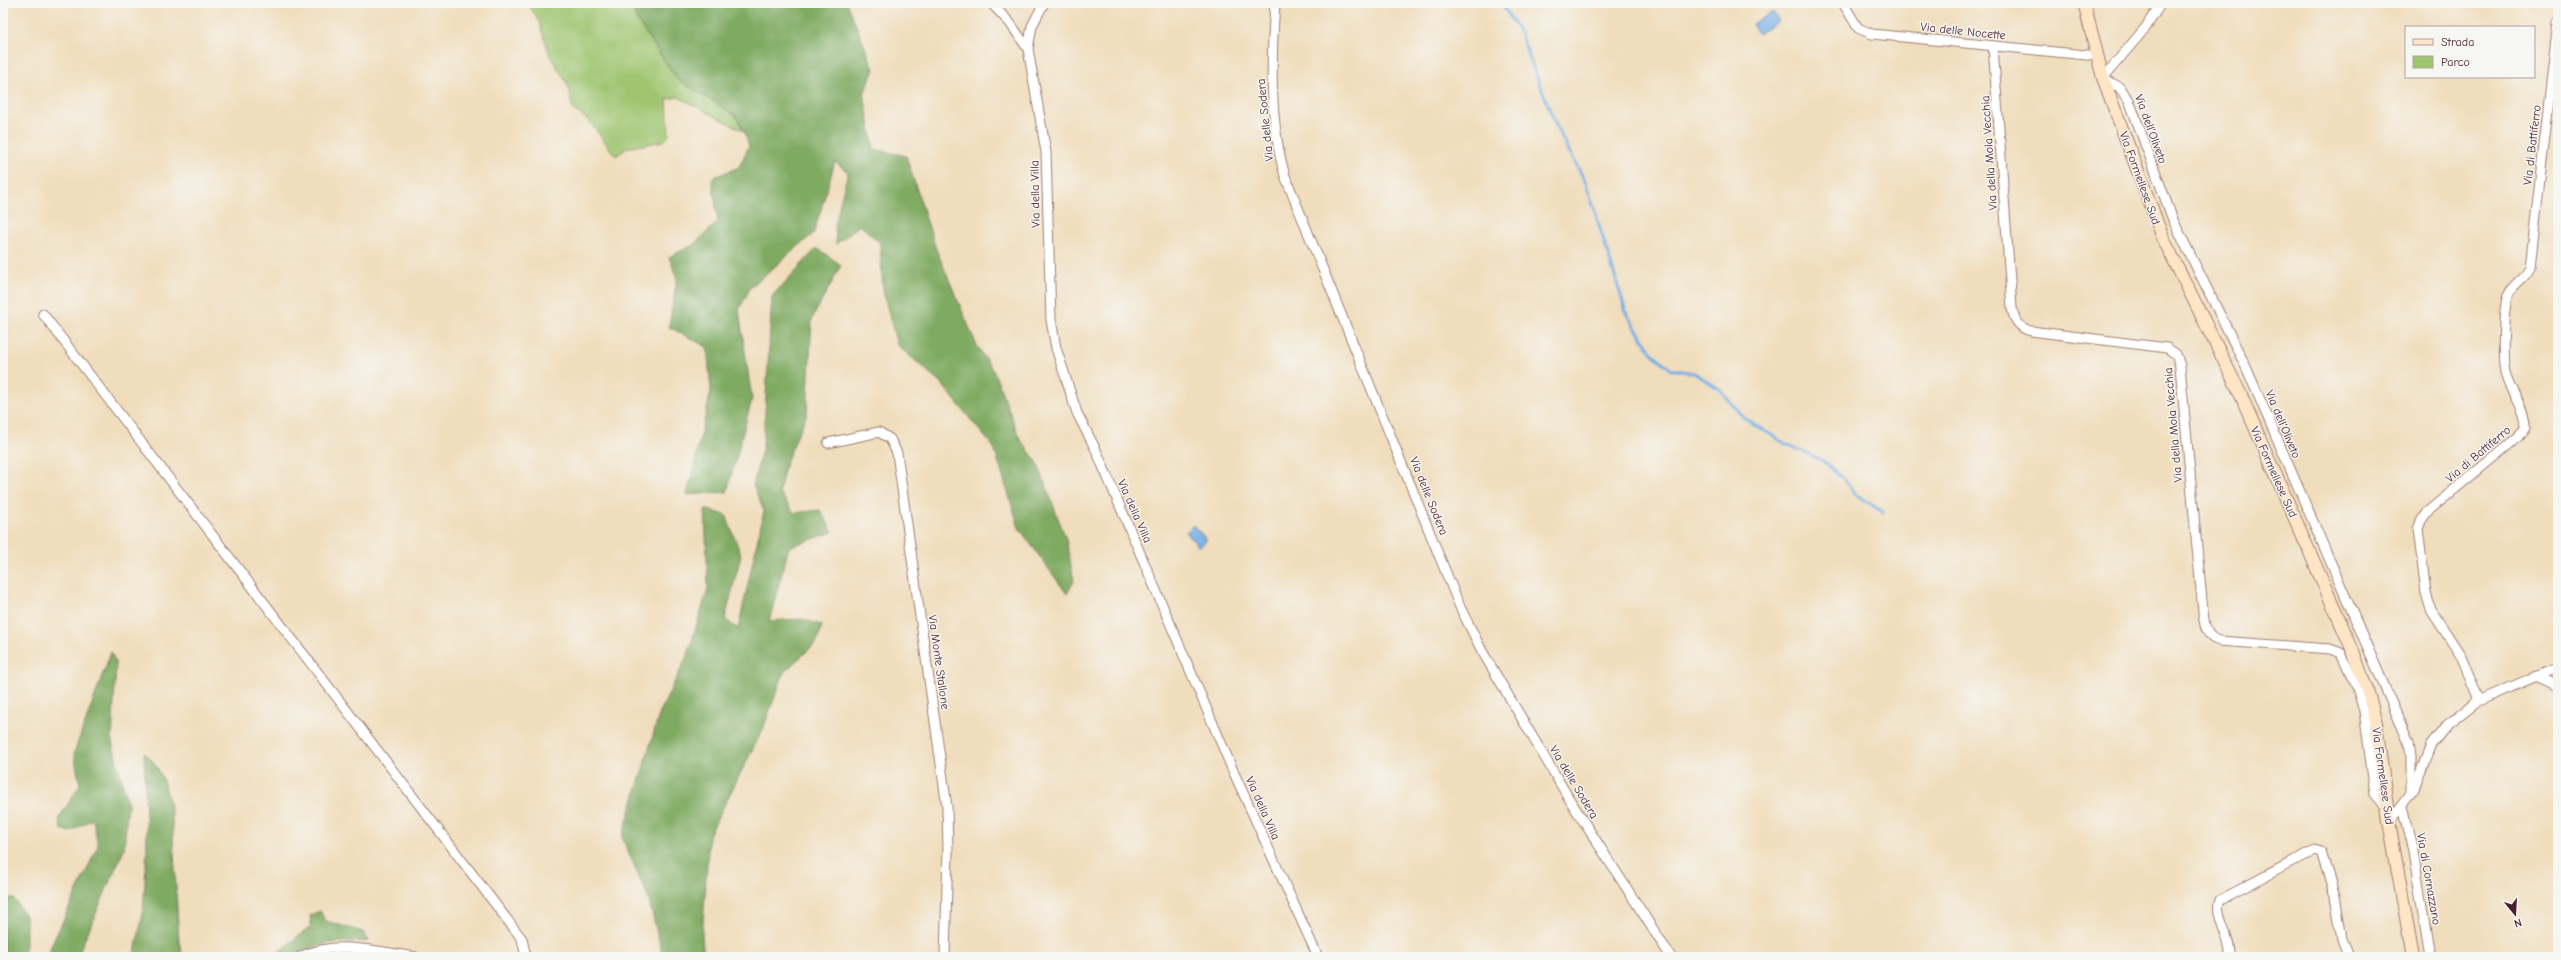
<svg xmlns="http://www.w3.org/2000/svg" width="2561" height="960" viewBox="0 0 2561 960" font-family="'Comic Neue',sans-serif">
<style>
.green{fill:#9fc56f;stroke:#74724d}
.forest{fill:#7faa62;stroke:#646446}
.water{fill:#74afe5;stroke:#5f6788}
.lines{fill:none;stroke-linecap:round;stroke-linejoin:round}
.stream{stroke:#74afe5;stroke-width:3}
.street-casing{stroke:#9d7e74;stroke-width:11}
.secondary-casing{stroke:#9d7e74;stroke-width:14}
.street{stroke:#fff;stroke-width:9}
.secondary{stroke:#fde5c5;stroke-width:12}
.labels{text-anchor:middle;stroke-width:3;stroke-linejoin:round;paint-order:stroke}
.street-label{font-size:12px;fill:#4a1f2b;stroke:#f6f6f2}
</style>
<rect width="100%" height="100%" fill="#f6f6f2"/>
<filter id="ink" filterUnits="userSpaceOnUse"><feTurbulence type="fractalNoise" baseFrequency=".025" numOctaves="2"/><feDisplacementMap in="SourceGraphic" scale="8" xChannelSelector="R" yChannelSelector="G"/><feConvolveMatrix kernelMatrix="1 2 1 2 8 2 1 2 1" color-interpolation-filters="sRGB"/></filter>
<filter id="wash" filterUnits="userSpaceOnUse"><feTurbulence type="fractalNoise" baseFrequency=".012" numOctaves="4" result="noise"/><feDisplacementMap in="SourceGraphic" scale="16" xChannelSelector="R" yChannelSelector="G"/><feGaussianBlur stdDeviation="0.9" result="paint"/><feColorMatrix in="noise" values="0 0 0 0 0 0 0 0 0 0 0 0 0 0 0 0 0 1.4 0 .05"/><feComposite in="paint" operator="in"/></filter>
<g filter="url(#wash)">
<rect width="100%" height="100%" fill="#f0ddbc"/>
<path class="green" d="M528,3H632L636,19L677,79L736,116L744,131L678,97L667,99L669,136L664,141L627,148L616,156C600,139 594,120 573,110L568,85L550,55L539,22Z"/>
<g class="forest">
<path d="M632,3H847L874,69L864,94L874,149L906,156L936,249L977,346L994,372L1020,439L1037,462L1066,539L1074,581L1067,594L1019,528L994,448L940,382L897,345L883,291L880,243L860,225L836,244L835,223L848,172L835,162L814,233L750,288L739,310L752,399L727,492L687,495L711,391L707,347L669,327L677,278L669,257L693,245L718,222L712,178L739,167L749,146L744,131L736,116L677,79L636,19Z"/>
<path d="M817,248L841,265L812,319L807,414L786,462L779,492L794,513L820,510L833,532L789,547L769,621L801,619L822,625L817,642L784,672L763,729L709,835L702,937L704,957H663L648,897L622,838L660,712L688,654L708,588L705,509L726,515L741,555L725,619L738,629L764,511L753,485L763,446L772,296Z"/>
<path d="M111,652L116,663L112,742L128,804L124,849L77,957H46L98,846L93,819L69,832L61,829L59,818L80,785L74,753Z"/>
<path d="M144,753C162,764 168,796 172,816L179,942L183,957H134L143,913L147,849Z"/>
<path d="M3,896L14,899L26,916V947L22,957H3Z"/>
<path d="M320,911L326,921L363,932L369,941L328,943L306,950L293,957H272L311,926L310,915Z"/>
</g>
<g class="water">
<path d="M1773,12L1779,21L1758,34L1752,24Z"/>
<path d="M1193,525L1207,540L1199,547L1186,532Z"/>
</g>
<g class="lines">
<path class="stream" d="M1501,3L1519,31L1557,128L1586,183L1627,315L1653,354L1671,369L1694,373L1718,388L1743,417L1784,443L1822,460L1842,477L1855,494L1883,512"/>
</g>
</g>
<g filter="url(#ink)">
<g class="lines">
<defs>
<g id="street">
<path d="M991,3L1010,23L1028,49"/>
<path d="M1044,3L1032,26L1028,49L1046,152L1051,320L1056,348L1077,413L1096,450L1234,773L1318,957"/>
<path d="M1275,3C1271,59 1269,121 1285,176L1460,607L1482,651L1571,802L1671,957"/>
<path d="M1843,3L1858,28L1872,34L2097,56"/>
<path d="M2161,3L2146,27L2103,78L2119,87L2129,100L2173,220L2246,367L2409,743L2411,757V794"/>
<path d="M1993,46L2012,308C2014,320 2019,328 2031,331L2167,348L2176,354L2180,366L2202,601C2204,615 2202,637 2219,641L2330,649L2341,653L2357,688L2364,711L2375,794L2388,809"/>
<path d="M43,314L522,939L526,957"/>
<path d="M828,443L879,432L890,439L897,453L947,807L948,850L945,957"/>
<path d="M2536,676L2558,686"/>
<path d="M2479,700L2461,656L2431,610L2426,593L2418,529L2421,521L2427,512L2518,437L2525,427C2526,409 2509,390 2505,372C2502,360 2503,303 2509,293C2514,282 2526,279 2530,267L2558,22"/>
<path d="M2402,807L2413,851L2430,957"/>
<path d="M2389,822L2414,789L2431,745L2447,725L2476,702L2558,667"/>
<path d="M300,957C337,939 377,952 416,957"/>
<path d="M2230,957C2232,940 2213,914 2220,900L2315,850L2321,852L2335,896L2342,939L2349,957"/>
</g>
<path id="secondary" d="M2084,3L2103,78L2163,238L2239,391L2353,651L2369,696L2376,723L2389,822L2413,957"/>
</defs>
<use href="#street" class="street-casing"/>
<use href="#secondary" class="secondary-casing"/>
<use href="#street" class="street"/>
<use href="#secondary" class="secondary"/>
</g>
</g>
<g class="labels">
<g class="street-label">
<text transform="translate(1963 31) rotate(6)" y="4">Via delle Nocette</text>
<text transform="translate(1265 120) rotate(-96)" y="4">Via delle Sodera</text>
<text transform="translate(2151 129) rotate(70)" y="4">Via dell'Oliveto</text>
<text transform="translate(2532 145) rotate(-83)" y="4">Via di Battiferro</text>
<text transform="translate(1989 153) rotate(-94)" y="4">Via della Mola Vecchia</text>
<text transform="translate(2140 178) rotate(70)" y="4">Via Formellese Sud</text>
<text transform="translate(1035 194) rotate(-91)" y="4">Via della Villa</text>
<text transform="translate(2283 424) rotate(67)" y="4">Via dell'Oliveto</text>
<text transform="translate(2173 425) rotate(-95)" y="4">Via della Mola Vecchia</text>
<text transform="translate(2478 454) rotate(-40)" y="4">Via di Battiferro</text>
<text transform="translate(2274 472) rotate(66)" y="4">Via Formellese Sud</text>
<text transform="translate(1429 496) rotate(68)" y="4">Via delle Sodera</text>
<text transform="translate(1135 511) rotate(66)" y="4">Via della Villa</text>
<text transform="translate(939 662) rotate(82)" y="4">Via Monte Stallone</text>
<text transform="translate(2383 776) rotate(82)" y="4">Via Formellese Sud</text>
<text transform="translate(1574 782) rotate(59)" y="4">Via delle Sodera</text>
<text transform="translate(1263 808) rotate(66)" y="4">Via della Villa</text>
<text transform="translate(2429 879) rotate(80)" y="4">Via di Cornazzano</text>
</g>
</g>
<rect width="2561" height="960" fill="none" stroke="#f6f6f2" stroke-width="16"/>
<rect x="2405" y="26" width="130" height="52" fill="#f6f6f2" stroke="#b1a0a2"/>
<rect x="2413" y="39" width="20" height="6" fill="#fde5c5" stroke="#b1a0a2"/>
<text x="2441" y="46" font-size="12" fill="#4a1f2b">Strada</text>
<rect x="2413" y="56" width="20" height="12" fill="#9fc56f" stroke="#b1a0a2"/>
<text x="2441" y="66" font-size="12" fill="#4a1f2b">Parco</text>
<g transform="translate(2515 914) rotate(162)" stroke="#f6f6f2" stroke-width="3" paint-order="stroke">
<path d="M0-3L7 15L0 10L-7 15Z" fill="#4a1f2b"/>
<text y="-6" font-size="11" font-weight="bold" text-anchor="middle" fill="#4a1f2b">N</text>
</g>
</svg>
